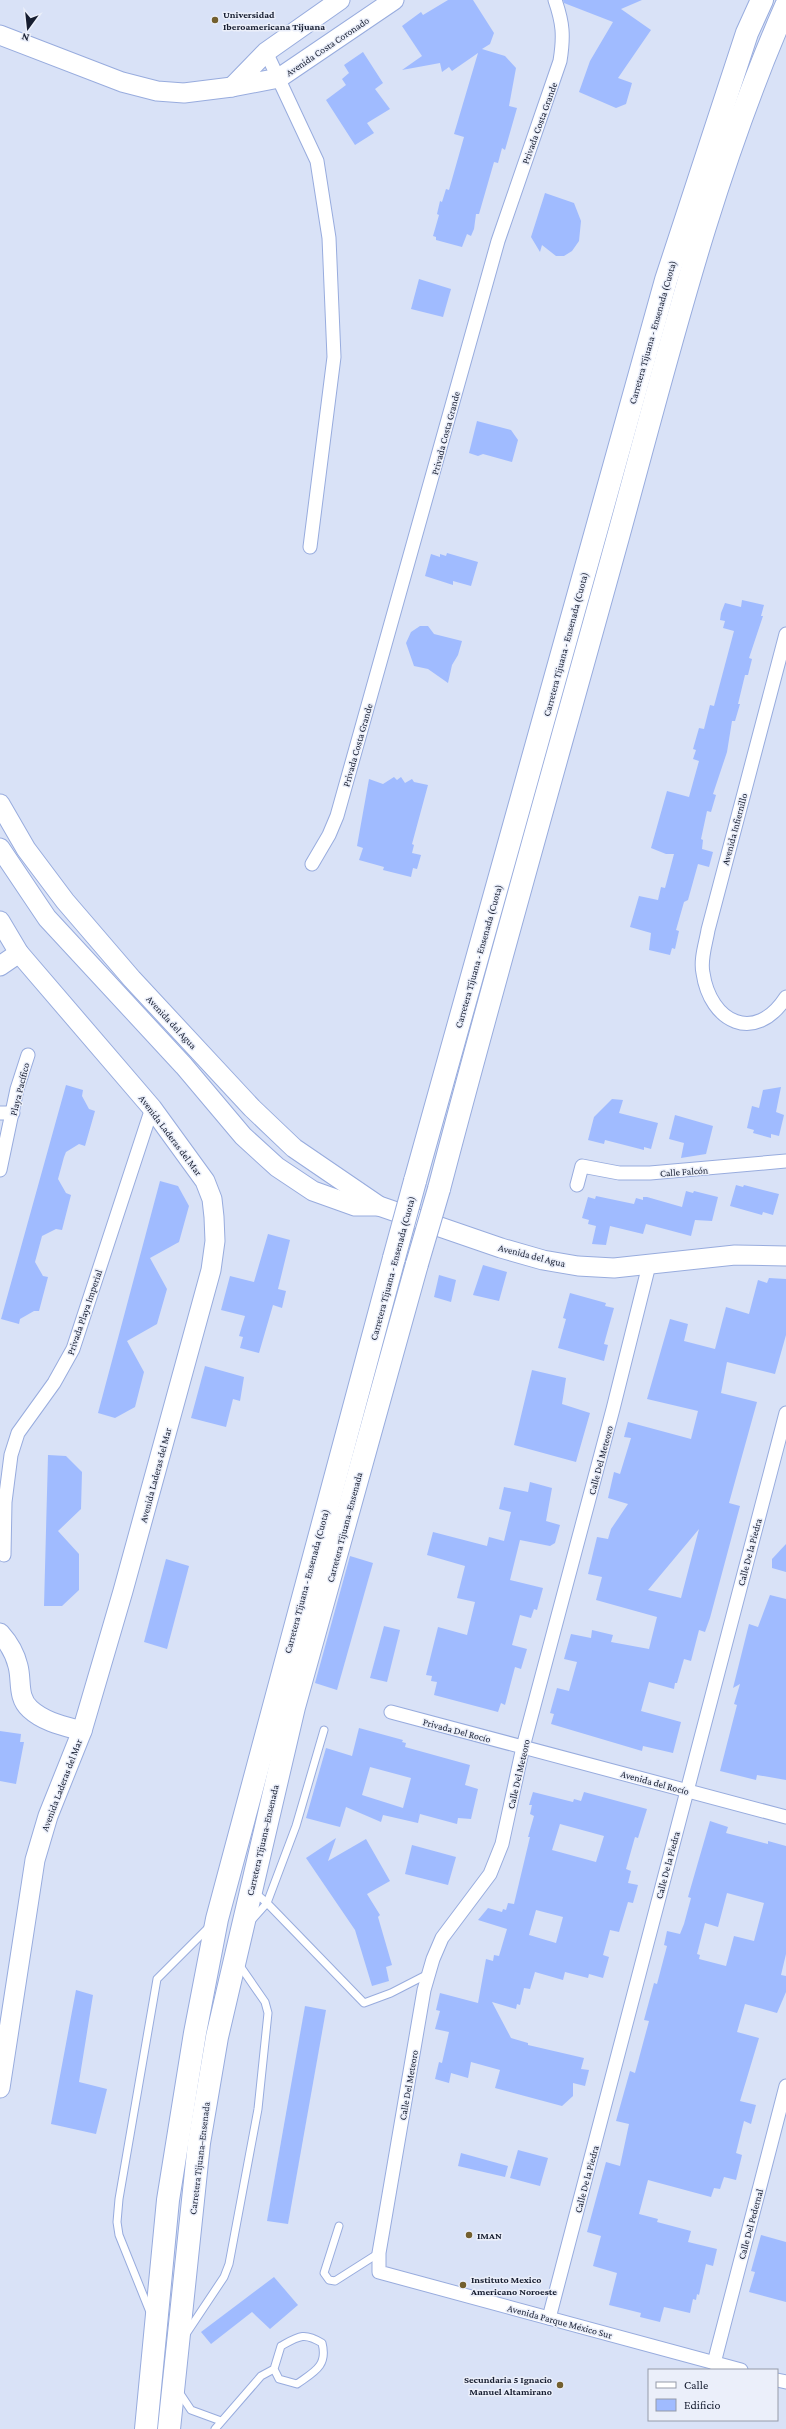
<svg xmlns="http://www.w3.org/2000/svg" width="786" height="2429" viewBox="0 0 786 2429" font-family="'Crimson Pro',serif">
<style>
.building{fill:#a0bbff;fill-rule:evenodd}
.lines{fill:none;stroke-linecap:round;stroke-linejoin:round}
.lane-casing{stroke:#98acde;stroke-width:9}
.street-casing{stroke:#98acde;stroke-width:15}
.secondary-casing{stroke:#98acde;stroke-width:21}
.highway-casing{stroke:#98acde;stroke-width:24}
.lane{stroke:#fff;stroke-width:7}
.street{stroke:#fff;stroke-width:13}
.secondary{stroke:#fff;stroke-width:19}
.highway{stroke:#fff;stroke-width:22}
.highway-bridge-casing{stroke:#98acde;stroke-width:24;stroke-linecap:butt}
.highway-bridge{stroke:#fff;stroke-width:22}
.poi-dot{fill:#735f2e;stroke:#ebeffa;stroke-width:1.5}
.labels{text-anchor:middle;stroke-width:3;stroke-linejoin:round;paint-order:stroke}
.poi-label{font-size:10px;font-weight:bold;fill:#161d30;stroke:#ebeffa;text-anchor:start}
.street-label{font-size:10px;fill:#161d30;stroke:#ebeffa}
</style>
<rect width="100%" height="100%" fill="#d9e2f7"/>
<g class="building">
<path d="M448,0H473L494,33L490,44L482,49L505,56L516,68L509,106L517,108L505,150L502,148L498,163L494,162L479,214H476L474,229L471,236L467,234L462,247L436,240V237L433,236L439,215L437,214L440,201L442,202L446,189L449,190L464,137L454,134L478,53L452,71L449,67L442,72L440,63L402,70L422,56L402,26L421,12L423,15Z"/>
<path d="M563,0H642L621,9L651,30L618,78L632,83L626,104L616,108L579,92L590,61L613,22L564,3Z"/>
<path d="M363,52L383,83L375,89L390,109L367,123L374,133L355,145L326,100L346,85L342,79L349,73L344,65Z"/>
<path d="M545,193L574,203L581,221L579,241L572,251L564,256H556L542,245L540,252L531,237Z"/>
<path d="M419,279L451,289L443,317L411,309Z"/>
<path d="M477,421L511,430L518,440L512,462L483,454L478,456L469,453Z"/>
<path d="M447,553L478,562L471,586L453,581V585L425,576L431,554L440,557V554L446,556Z"/>
<path d="M742,600L764,605L761,616H763L749,658L752,659L748,675H745L738,704H740L735,721H732L727,752L713,794L716,795L711,812L707,811L701,839L703,840L702,849L713,852L709,867L698,864L688,900L684,902L676,930L679,931L675,949L672,948L670,955L649,950L651,933L630,927L639,896L658,900L661,887L665,888L674,854H666L651,848L667,791L689,797L699,761L693,759L696,750L693,749L699,728L704,729L710,705L714,706L734,631L723,628L725,621L720,620L721,613L725,603L741,607Z"/>
<path d="M420,626H428L434,634L462,641L458,655L452,665L448,683L428,669L414,666L406,643L411,632Z"/>
<path d="M394,777L397,780L401,777L405,783L412,779L414,782L428,785L412,844L414,845L412,853L421,855L417,869L413,868L411,877L383,870L384,867L359,860L363,848L357,846L369,779L383,784Z"/>
<path d="M66,1085L83,1090L82,1096L89,1109L95,1111L85,1146L79,1144L66,1152L64,1157L58,1179L66,1193L71,1195L62,1230L56,1229L42,1236L35,1262L43,1276L48,1277L39,1311H34L20,1319L19,1324L1,1319Z"/>
<path d="M781,1087L776,1112L784,1115L779,1136L771,1134V1138L753,1133L754,1130L747,1128L752,1106L759,1108L763,1090Z"/>
<path d="M612,1099L623,1100L619,1113L658,1123L651,1149L644,1147V1150L605,1140L604,1144L588,1140L594,1117Z"/>
<path d="M675,1115L713,1126L706,1154L681,1158L684,1143L669,1139Z"/>
<path d="M160,1181L178,1186L189,1206L179,1242L150,1258L167,1289L157,1324L127,1341L144,1372L135,1407L115,1418L98,1413Z"/>
<path d="M736,1185L743,1187L744,1185L779,1194L773,1215L763,1212L762,1215L730,1206Z"/>
<path d="M686,1191L693,1193L694,1191L718,1197L712,1221L695,1220L691,1236L646,1224L643,1234L610,1226L606,1245L592,1244L596,1226L588,1224L589,1220L582,1218L588,1197L595,1199L596,1196L634,1204L636,1198L643,1200V1197H647L682,1207Z"/>
<path d="M268,1234L290,1240L278,1289L286,1291L282,1308L273,1305L259,1353L240,1348L243,1337L239,1336L245,1316L221,1310L230,1276L254,1282Z"/>
<path d="M483,1265L507,1272L499,1301L473,1295Z"/>
<path d="M439,1275L456,1280L451,1302L434,1297Z"/>
<path d="M769,1278L786,1279V1335L775,1374L727,1362L721,1393L757,1402L729,1503L740,1506L710,1618L705,1632L699,1630L691,1661L684,1659L677,1683H675L674,1689L649,1682L641,1711L681,1722L673,1753L643,1746L642,1751L551,1724L554,1714L550,1713L557,1688L569,1691L577,1662L564,1659L571,1634L591,1638L592,1630L613,1635L611,1642L649,1649L657,1617L596,1600L602,1577L588,1574L597,1537L608,1539L611,1529L628,1504L608,1498L614,1472L620,1474L631,1438L624,1437L628,1422L691,1439L698,1411L647,1399L670,1319L688,1324L684,1341L715,1349L726,1307L749,1314L758,1280L767,1283ZM699,1529L681,1598L648,1590Z"/>
<path d="M570,1293L606,1303L605,1306L614,1308L604,1344L608,1345L604,1361L558,1348L566,1319L563,1318Z"/>
<path d="M205,1366L244,1377L240,1401L233,1399L226,1427L191,1418Z"/>
<path d="M532,1370L566,1378L562,1404L590,1413L576,1462L514,1445Z"/>
<path d="M48,1455L66,1456L82,1472L81,1509L58,1531L79,1554V1590L62,1606H44Z"/>
<path d="M530,1482L552,1488L546,1521L560,1525L555,1543L550,1546L520,1540L510,1580L543,1588L537,1610L534,1609L531,1618L520,1615L512,1645L527,1649L521,1669L515,1667L505,1705L501,1703L498,1712L434,1695L437,1682L431,1681L432,1676L426,1675L438,1627L467,1635L475,1602L457,1598L465,1566L427,1555L433,1532L487,1546L489,1537L504,1541L511,1512L499,1509L504,1487L528,1492Z"/>
<path d="M786,1544V1572L772,1568V1559Z"/>
<path d="M350,1556L373,1563L337,1690L315,1683Z"/>
<path d="M166,1559L189,1566L167,1649L144,1642Z"/>
<path d="M770,1595L786,1599V1780L757,1775L756,1780L720,1771L737,1705L734,1704L740,1684L733,1688L749,1624L758,1627Z"/>
<path d="M384,1626L400,1630L387,1682L370,1678Z"/>
<path d="M359,1728L403,1740L402,1742L406,1743L405,1747L470,1765L465,1785L478,1789L471,1819L458,1818L457,1824L420,1814L418,1823L383,1815L381,1822L346,1807L340,1827L306,1818L326,1748L352,1756ZM370,1767L411,1778L403,1808L362,1795Z"/>
<path d="M0,1731L21,1734L20,1742H24L16,1784L0,1781Z"/>
<path d="M533,1792L573,1802L574,1799L581,1801L584,1792L647,1809L638,1838L635,1837L626,1869L631,1871L628,1883L638,1885L633,1903L628,1902L619,1932L610,1930L603,1955L609,1957L603,1978L589,1974L588,1978L565,1972L563,1980L535,1972L530,1989L524,1988L520,2005L517,2004L516,2009L492,2002L511,2038L528,2043V2045L584,2058L581,2069L589,2070L585,2086L573,2083V2096L562,2106L495,2088L500,2070L471,2062L468,2078L451,2073L449,2083L435,2079L439,2062L442,2063L449,2032L435,2029L440,2011L436,2010L440,1993L478,2003L486,1959L493,1961L494,1955L499,1956L507,1929L478,1920L488,1908L502,1912L503,1909L506,1910L508,1903L514,1904L530,1837H528L534,1816L530,1814L532,1805H529ZM560,1824L604,1836L596,1862L552,1850ZM536,1910L563,1917L556,1943L529,1935Z"/>
<path d="M710,1821L728,1827L726,1833L768,1844V1841L786,1846V1954L781,1975L786,1976V1992L777,2013L745,2004L737,2032L759,2038L740,2101L756,2105L751,2124L744,2121L736,2153L742,2155L736,2180L724,2177L720,2189L714,2188L711,2197L648,2180L639,2214L658,2219L657,2222L691,2231L688,2242L717,2249L713,2266L706,2264L699,2295L697,2294L696,2300L693,2299L690,2313L664,2307L660,2322L640,2317L641,2313L609,2305L617,2273L593,2266L601,2236L587,2232L606,2162L620,2166L629,2124L616,2121L630,2071L635,2073L649,2021L644,2020L654,1983L657,1984L667,1946L664,1945L667,1931L680,1934L684,1924L691,1898L688,1897ZM727,1893L764,1903L754,1941L734,1936L726,1966L699,1959L700,1955L697,1954L705,1923L718,1927Z"/>
<path d="M336,1838L328,1861L366,1839L390,1881L367,1894L380,1915L378,1917L392,1965L386,1967L389,1981L372,1986L355,1930L306,1858Z"/>
<path d="M412,1845L456,1857L448,1885L405,1874Z"/>
<path d="M76,1990L93,1995L79,2082L107,2089L96,2134L51,2124Z"/>
<path d="M305,2006L326,2010L288,2224L267,2221Z"/>
<path d="M518,2150L548,2158L540,2186L510,2178Z"/>
<path d="M461,2153L508,2166L505,2177L458,2166Z"/>
<path d="M761,2235L786,2242V2302L749,2292L755,2272L751,2271Z"/>
<path d="M274,2277L298,2305L270,2329L252,2312L211,2344L201,2332Z"/>
</g>
<g class="lines">
<defs>
<g id="lane">
<path d="M324,1730L296,1826L267,1903L364,2003L391,1993L428,1974"/>
<path d="M250,1922L267,1903L253,1891"/>
<path d="M339,2226L324,2273L329,2280L335,2281L379,2253"/>
<path d="M150,2312L119,2235L117,2222L119,2199L157,1979L210,1926"/>
<path d="M186,2334L224,2277L229,2264L258,2109L268,2013L265,2002L238,1963"/>
<path d="M179,2392L191,2410L221,2421"/>
<path d="M215,2429L261,2376L274,2369L281,2346C299,2336 304,2332 322,2343C328,2366 314,2372 297,2384L279,2379L274,2369"/>
</g>
<g id="street">
<path d="M266,52L317,161L329,238L334,357L310,547"/>
<path d="M786,634L708,930C706,943 700,959 703,973C710,1022 755,1045 786,997"/>
<path d="M312,864L329,835L337,816L498,241L560,61C564,36 563,23 555,0"/>
<path d="M0,1113H13"/>
<path d="M0,1170L17,1089L28,1055"/>
<path d="M577,1185L582,1166L619,1173H650L786,1161"/>
<path d="M649,1265L613,1409L523,1747L502,1844L490,1874L442,1938L433,1959L424,1990L379,2253V2272L741,2370"/>
<path d="M4,1555L5,1502L11,1455L18,1433L54,1383L73,1349L152,1108"/>
<path d="M391,1712L786,1817"/>
<path d="M549,2318L786,1413"/>
<path d="M714,2363L786,2086"/>
<path d="M777,2380L786,2382"/>
</g>
<g id="secondary">
<path d="M0,35L122,82L157,91L184,93L232,87L279,78L394,0"/>
<path d="M232,87L266,52L340,0"/>
<path d="M0,804L26,849L65,901L132,979L252,1108L294,1148L379,1206L501,1248L543,1260L578,1266L614,1268L735,1255L786,1256"/>
<path d="M0,848L47,918L184,1066L243,1136L277,1167L313,1191L355,1206H379"/>
<path d="M0,921L19,953L152,1108L205,1181L212,1199L214,1217L215,1241L211,1270L123,1591L82,1731L48,1816L35,1860L0,2088"/>
<path d="M0,966L19,953"/>
<path d="M0,1633C9,1643 15,1653 18,1666C22,1681 17,1697 30,1709C44,1722 64,1726 82,1731"/>
</g>
<g id="highway">
<path d="M415,1181L666,280L747,33L762,0"/>
<path d="M439,1189C496,971 558,755 618,537C667,359 711,176 786,6"/>
<path d="M146,2429L168,2200L195,2033L217,1919L394,1258"/>
<path d="M169,2429L199,2143L217,2037L294,1707L417,1264"/>
</g>
</defs>
<use href="#lane" class="lane-casing"/>
<use href="#street" class="street-casing"/>
<use href="#secondary" class="secondary-casing"/>
<use href="#highway" class="highway-casing"/>
<use href="#lane" class="lane"/>
<use href="#street" class="street"/>
<use href="#secondary" class="secondary"/>
<use href="#highway" class="highway"/>
<defs>
<g id="highway-bridge">
<path d="M394,1258L415,1181"/>
<path d="M417,1264L439,1189"/>
</g>
</defs>
<use href="#highway-bridge" class="highway-bridge-casing"/>
<use href="#highway-bridge" class="highway-bridge"/>
</g>
<g class="poi-dot">
<circle cx="215" cy="20" r="4"/>
<circle cx="469" cy="2235" r="4"/>
<circle cx="463" cy="2285" r="4"/>
<circle cx="560" cy="2385" r="4"/>
</g>
<g class="labels">
<g class="poi-label">
<text x="223" y="18">Universidad<tspan x="223" dy="12">Iberoamericana Tijuana</tspan></text>
<text x="477" y="2239">IMAN</text>
<text x="471" y="2283">Instituto Mexico<tspan x="471" dy="12">Americano Noroeste</tspan></text>
<text x="552" y="2383" text-anchor="end">Secundaria 5 Ignacio<tspan x="552" dy="12">Manuel Altamirano</tspan></text>
</g>
<g class="street-label">
<text transform="translate(327 46) rotate(-34)" y="4">Avenida Costa Coronado</text>
<text transform="translate(539 123) rotate(-70)" y="4">Privada Costa Grande</text>
<text transform="translate(652 332) rotate(-74)" y="4">Carretera Tijuana - Ensenada (Cuota)</text>
<text transform="translate(445 433) rotate(-75)" y="4">Privada Costa Grande</text>
<text transform="translate(565 644) rotate(-75)" y="4">Carretera Tijuana - Ensenada (Cuota)</text>
<text transform="translate(357 745) rotate(-74)" y="4">Privada Costa Grande</text>
<text transform="translate(734 829) rotate(-75)" y="4">Avenida Infiernillo</text>
<text transform="translate(478 956) rotate(-74)" y="4">Carretera Tijuana - Ensenada (Cuota)</text>
<text transform="translate(172 1022) rotate(47)" y="4">Avenida del Agua</text>
<text transform="translate(19 1089) rotate(-76)" y="4">Playa Pacífico</text>
<text transform="translate(171 1135) rotate(53)" y="4">Avenida Laderas del Mar</text>
<text transform="translate(684 1171) rotate(-4)" y="4">Calle Falcón</text>
<text transform="translate(532 1255) rotate(14)" y="4">Avenida del Agua</text>
<text transform="translate(392 1268) rotate(-75)" y="4">Carretera Tijuana - Ensenada (Cuota)</text>
<text transform="translate(84 1312) rotate(-71)" y="4">Privada Playa Imperial</text>
<text transform="translate(600 1460) rotate(-75)" y="4">Calle Del Meteoro</text>
<text transform="translate(155 1475) rotate(-75)" y="4">Avenida Laderas del Mar</text>
<text transform="translate(344 1527) rotate(-75)" y="4">Carretera Tijuana–Ensenada</text>
<text transform="translate(749 1552) rotate(-75)" y="4">Calle De la Piedra</text>
<text transform="translate(306 1581) rotate(-75)" y="4">Carretera Tijuana - Ensenada (Cuota)</text>
<text transform="translate(457 1730) rotate(15)" y="4">Privada Del Rocío</text>
<text transform="translate(518 1774) rotate(-77)" y="4">Calle Del Meteoro</text>
<text transform="translate(655 1782) rotate(15)" y="4">Avenida del Rocío</text>
<text transform="translate(61 1785) rotate(-69)" y="4">Avenida Laderas del Mar</text>
<text transform="translate(262 1840) rotate(-77)" y="4">Carretera Tijuana–Ensenada</text>
<text transform="translate(667 1865) rotate(-75)" y="4">Calle De la Piedra</text>
<text transform="translate(408 2085) rotate(-80)" y="4">Calle Del Meteoro</text>
<text transform="translate(199 2158) rotate(-83)" y="4">Carretera Tijuana–Ensenada</text>
<text transform="translate(586 2179) rotate(-75)" y="4">Calle De la Piedra</text>
<text transform="translate(750 2224) rotate(-75)" y="4">Calle Del Pedernal</text>
<text transform="translate(560 2321) rotate(15)" y="4">Avenida Parque México Sur</text>
</g>
</g>
<rect x="648" y="2369" width="130" height="52" fill="#ebeffa" stroke="#969ba9"/>
<rect x="656" y="2382" width="20" height="6" fill="#ffffff" stroke="#969ba9"/>
<text x="684" y="2389" font-size="12" fill="#161d30">Calle</text>
<rect x="656" y="2399" width="20" height="12" fill="#a0bbff" stroke="#969ba9"/>
<text x="684" y="2409" font-size="12" fill="#161d30">Edificio</text>
<g transform="translate(28 28) rotate(195)" stroke="#ebeffa" stroke-width="3" paint-order="stroke">
<path d="M0-3L7 15L0 10L-7 15Z" fill="#161d30"/>
<text y="-6" font-size="11" font-weight="bold" text-anchor="middle" fill="#161d30">N</text>
</g>
</svg>
